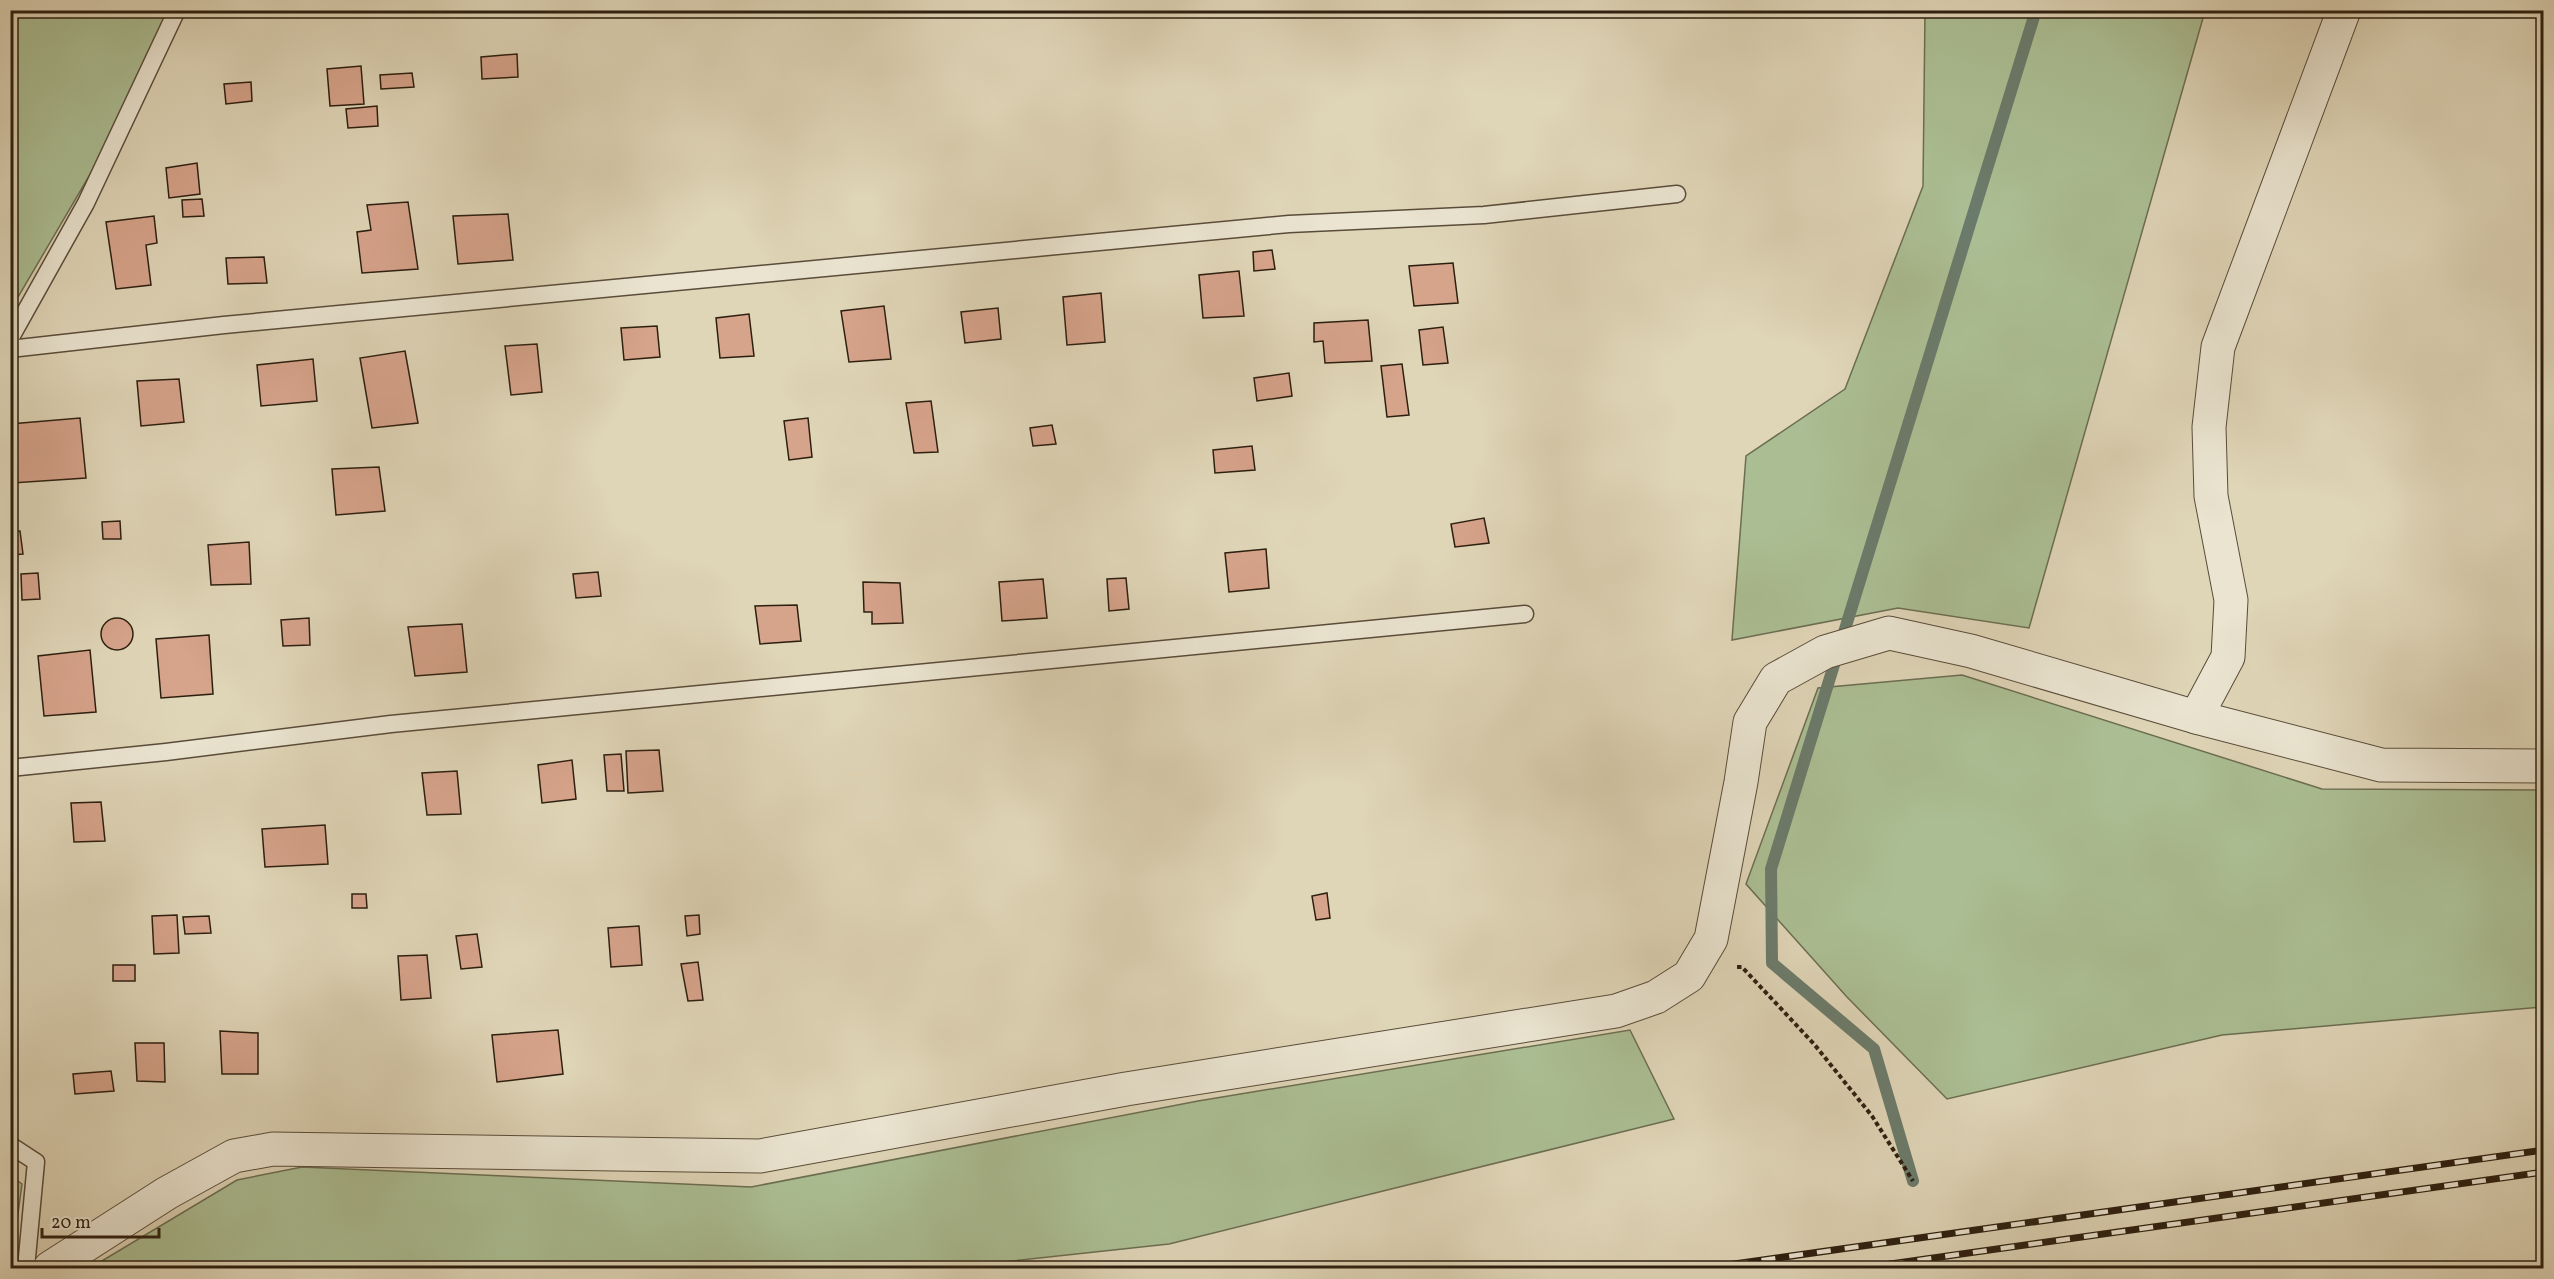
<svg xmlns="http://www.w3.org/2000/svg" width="2554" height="1279" viewBox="0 0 2554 1279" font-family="Vollkorn,serif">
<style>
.green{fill:#abbe93;stroke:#6c6e52;stroke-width:1.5}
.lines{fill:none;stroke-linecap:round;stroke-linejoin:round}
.stream{stroke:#6b7b6b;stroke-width:12}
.building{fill:#d6a38b;stroke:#2d1f10;stroke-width:1.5}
.lane-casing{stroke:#5a4c3a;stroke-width:19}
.street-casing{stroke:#5a4c3a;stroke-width:35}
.path{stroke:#2d1f10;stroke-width:4;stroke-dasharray:4.5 3;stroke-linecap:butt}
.lane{stroke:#eae4d0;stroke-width:16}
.street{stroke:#eae4d0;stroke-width:33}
.rail-casing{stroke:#2d1f10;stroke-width:7}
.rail{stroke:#eae4d0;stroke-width:4.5;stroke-dasharray:14;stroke-linecap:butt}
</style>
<rect width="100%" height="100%" fill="#dfd5b7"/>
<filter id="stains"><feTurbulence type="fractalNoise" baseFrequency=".00333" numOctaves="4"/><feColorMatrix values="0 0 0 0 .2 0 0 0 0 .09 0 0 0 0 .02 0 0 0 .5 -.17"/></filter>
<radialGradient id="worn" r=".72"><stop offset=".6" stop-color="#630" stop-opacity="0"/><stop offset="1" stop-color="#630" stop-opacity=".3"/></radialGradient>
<g class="green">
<path d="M11,11H186L11,309Z"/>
<path d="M1925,11H2205L2029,628L1898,608L1732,640L1746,456L1845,389L1923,186Z"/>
<path d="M1962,675L2322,789L2543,790V1007L2222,1035L1947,1099L1847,997L1746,884L1818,688Z"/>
<path d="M1630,1030L1674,1119L1169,1244L948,1268H90L237,1180L302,1167L751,1187L1198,1101Z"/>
<path d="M10,1175L22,1184L11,1265L10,1264Z"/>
</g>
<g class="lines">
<path class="stream" d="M1913,1181L1874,1049L1772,963L1771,869L2036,10"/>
</g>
<g class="building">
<path d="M517,54L518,77L482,79L481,57Z"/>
<path d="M361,66L364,104L330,106L327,69Z"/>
<path d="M412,73L414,87L381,89L380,75Z"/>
<path d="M251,82L252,101L226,104L224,84Z"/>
<path d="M377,106L378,126L348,128L346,109Z"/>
<path d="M197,163L200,194L169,198L166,168Z"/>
<path d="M202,199L204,216L183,217L182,200Z"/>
<path d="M408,202L418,269L362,273L357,232L371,230L367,205Z"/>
<path d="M508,214L513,260L458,264L453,216Z"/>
<path d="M154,216L157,243L146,245L151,285L116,289L106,222Z"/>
<path d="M1272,250L1275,269L1254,271L1253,252Z"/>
<path d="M264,257L267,283L228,284L226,258Z"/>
<path d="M1453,263L1458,303L1414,306L1409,266Z"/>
<path d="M1239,271L1244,316L1203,318L1199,275Z"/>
<path d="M1101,293L1105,342L1067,345L1063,297Z"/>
<path d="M884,306L891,359L849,362L841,311Z"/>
<path d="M998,308L1001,339L965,343L961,312Z"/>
<path d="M749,314L754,356L720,358L716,318Z"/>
<path d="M1368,320L1372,361L1325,363L1323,341L1314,342V323Z"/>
<path d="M657,326L660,357L624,360L621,328Z"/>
<path d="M1443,327L1448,363L1423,365L1419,330Z"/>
<path d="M537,344L542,392L511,395L505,346Z"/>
<path d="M405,351L418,423L372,428L360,358Z"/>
<path d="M313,359L317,401L261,406L257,365Z"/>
<path d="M1402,364L1409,415L1387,417L1381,366Z"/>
<path d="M1289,373L1292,396L1257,401L1254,378Z"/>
<path d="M179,379L184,422L141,426L137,381Z"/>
<path d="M931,401L938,452L914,453L906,403Z"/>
<path d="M80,418L86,478L12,483L10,424Z"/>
<path d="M808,418L812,457L789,460L784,421Z"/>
<path d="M1052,425L1056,444L1033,446L1030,428Z"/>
<path d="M1252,446L1255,470L1215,473L1213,450Z"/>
<path d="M379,467L385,511L336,515L332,469Z"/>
<path d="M1484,518L1489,543L1455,547L1451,524Z"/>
<path d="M120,521L121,539H103L102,522Z"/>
<path d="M20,531L23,554L10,555V532Z"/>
<path d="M249,542L251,584L211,585L208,545Z"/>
<path d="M1266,549L1269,588L1229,592L1225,553Z"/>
<path d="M598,572L601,596L576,598L573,574Z"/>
<path d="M38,573L40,599L22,600L21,574Z"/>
<path d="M1126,578L1129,609L1109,611L1107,579Z"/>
<path d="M1043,579L1047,618L1002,621L999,582Z"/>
<path d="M863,582L900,583L903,623L872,624V612H864Z"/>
<path d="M797,605L801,641L760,644L755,606Z"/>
<path d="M309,618L310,645L283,646L281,620Z"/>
<circle cx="117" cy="634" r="16"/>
<path d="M462,624L467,672L415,676L408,627Z"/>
<path d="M209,635L213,694L161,698L156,639Z"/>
<path d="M90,650L96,712L44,716L38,656Z"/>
<path d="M659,750L663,791L628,793L626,751Z"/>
<path d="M621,754L624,791H607L604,755Z"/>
<path d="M572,760L576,799L542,803L538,765Z"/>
<path d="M457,771L461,814L427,815L422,773Z"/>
<path d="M101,802L105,841L74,842L71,803Z"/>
<path d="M325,825L328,864L265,867L262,829Z"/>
<path d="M1327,893L1330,918L1316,920L1312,896Z"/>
<path d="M352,894H366L367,908H352Z"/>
<path d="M177,915L179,953L154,954L152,916Z"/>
<path d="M699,915L700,934L687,936L685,916Z"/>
<path d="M209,916L211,933L185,934L183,917Z"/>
<path d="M639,926L642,965L611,967L608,928Z"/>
<path d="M477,934L482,967L461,969L456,936Z"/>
<path d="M427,955L431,998L401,1000L398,956Z"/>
<path d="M698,962L703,1000L688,1001L681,964Z"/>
<rect x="113" y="965" width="22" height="16"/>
<path d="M558,1030L563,1074L497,1082L492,1035Z"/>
<path d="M220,1031L258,1033V1074H222Z"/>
<path d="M135,1043H164L165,1082L137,1081Z"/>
<path d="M111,1071L114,1091L75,1094L73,1074Z"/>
</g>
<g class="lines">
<defs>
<g id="lane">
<path d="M10,339L86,203L177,10"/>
<path d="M10,349L224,325L1289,224L1484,215L1677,194"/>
<path d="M10,768L166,752L391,724L1525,614"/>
<path d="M10,1145L36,1162L26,1268"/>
</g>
<g id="street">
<path d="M2196,717L2228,657L2231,600L2211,496L2209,427L2218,347L2344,10"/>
<path d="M50,1268L167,1193L234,1156L273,1149L760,1156L1126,1089L1616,1011L1656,997L1689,976L1711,939L1741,782L1750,722L1776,679L1825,652L1889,633L1971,651L2196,717L2381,765L2544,766"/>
</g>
</defs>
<use href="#lane" class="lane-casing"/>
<use href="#street" class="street-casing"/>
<path class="path" d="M1737,967H1742L1814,1044L1872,1116L1913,1181"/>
<use href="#lane" class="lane"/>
<use href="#street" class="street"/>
<defs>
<g id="rail">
<path d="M1706,1268L2544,1150"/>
<path d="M1862,1268L2544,1172"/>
</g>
</defs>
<use href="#rail" class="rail-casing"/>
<use href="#rail" class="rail"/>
</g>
<rect width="2554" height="1279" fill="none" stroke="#dfd5b7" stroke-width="36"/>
<rect x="12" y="12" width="2530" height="1255" fill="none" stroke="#2d1f10" stroke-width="3"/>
<rect x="18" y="18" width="2518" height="1243" fill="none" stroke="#2d1f10" stroke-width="1.5"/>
<path d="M42 1228v9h117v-9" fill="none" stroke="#2d1f10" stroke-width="3"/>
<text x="51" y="1228" font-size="18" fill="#2d1f10" stroke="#eae4d0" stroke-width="4.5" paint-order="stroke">20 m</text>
<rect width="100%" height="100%" filter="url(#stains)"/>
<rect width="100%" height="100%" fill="url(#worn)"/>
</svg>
